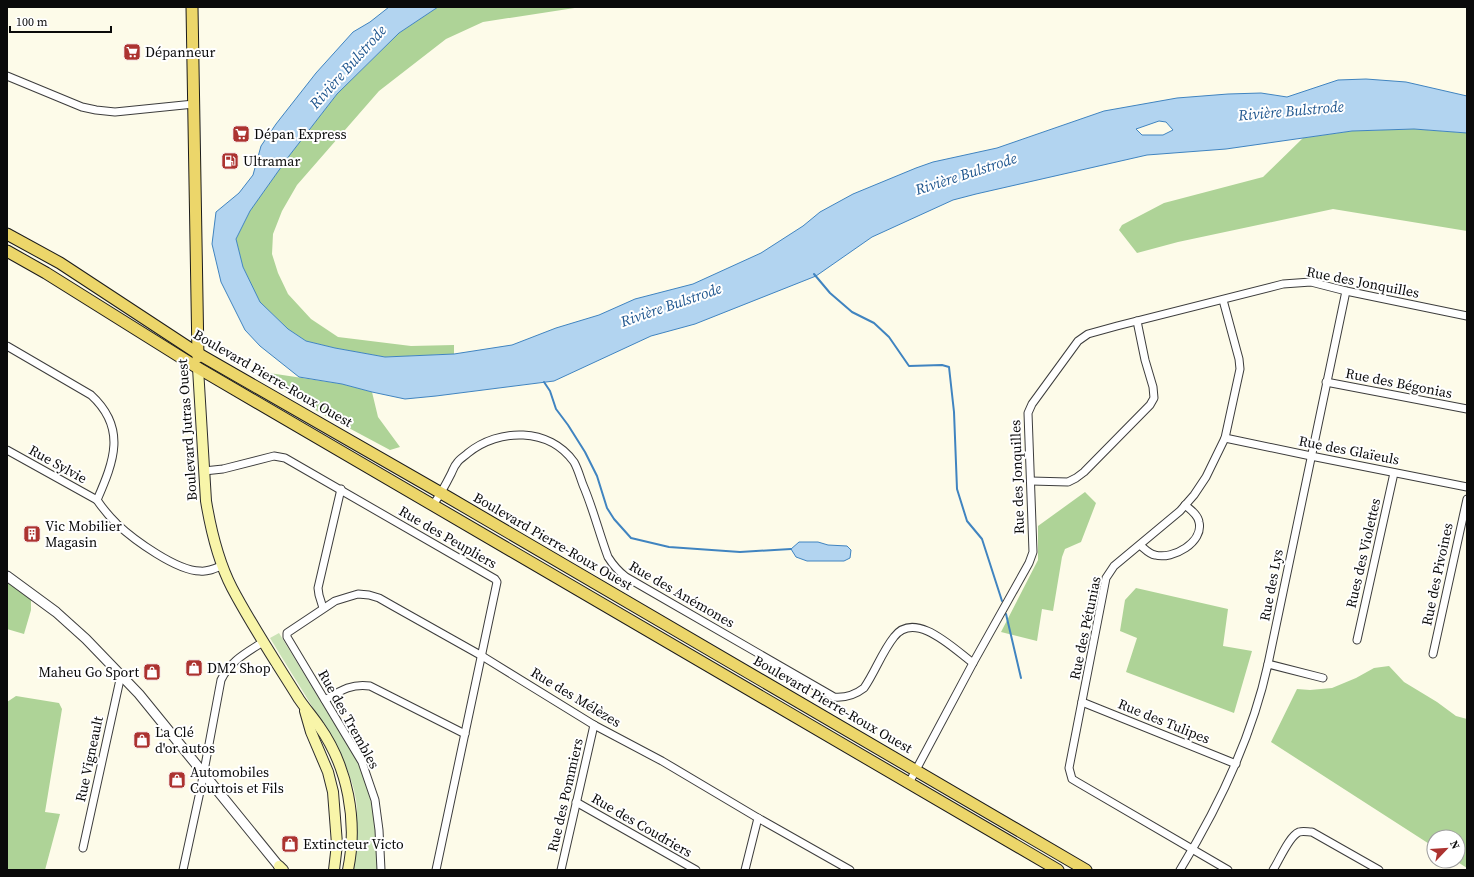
<svg xmlns="http://www.w3.org/2000/svg" width="1474" height="877" viewBox="0 0 1474 877" font-family="'Source Serif 4',serif">
<style>
.green{fill:#cbe3b6}
.forest{fill:#aed397}
.water{fill:#b2d4f0;stroke:#4084c0;fill-rule:evenodd}
.lines{fill:none;stroke-linecap:round;stroke-linejoin:round}
.stream{stroke:#4084c0;stroke-width:2}
.minor-casing{stroke:#3d3d3d;stroke-width:9}
.tertiary-casing{stroke:#3d3d3d;stroke-width:11}
.secondary-casing{stroke:#2c2c2c;stroke-width:12}
.primary-casing{stroke:#1b1b1b;stroke-width:13}
.minor{stroke:#fff;stroke-width:7}
.tertiary{stroke:#fff;stroke-width:9}
.secondary{stroke:#f8f5a9;stroke-width:10}
.primary{stroke:#ecd66a;stroke-width:11}
.labels{text-anchor:middle;stroke-width:4;stroke-linejoin:round;paint-order:stroke}
.poi-label{font-size:14px;fill:#0a0a0a;stroke:#fff;text-anchor:start}
.street-label{font-size:14px;fill:#0a0a0a;stroke:#fff}
.water-label{font-size:15px;font-style:italic;fill:#20578f;stroke:#fff}
</style>
<rect width="100%" height="100%" fill="#fdfbe9"/>
<path class="green" d="M279,633L357,761C365,780 371,798 374,818C376,835 376,853 378,870H352C354,849 359,820 356,800C351,767 330,736 313,708C299,685 284,661 270,638Z"/>
<g class="forest">
<path d="M438,7H581L483,22L446,39L379,91L297,185L282,211L273,234L272,254L278,273L288,294L311,319L338,337L411,346L454,345V354L385,357L335,348L306,341L288,329L260,302L243,267L236,239L250,211L289,156L337,94L399,33Z"/>
<path d="M1414,129L1467,133V231L1333,209L1178,242L1137,253L1119,230L1122,225L1164,203L1263,177L1303,138L1352,131Z"/>
<path d="M256,371L342,384L372,392L378,417L400,447L390,450L317,411Z"/>
<path d="M1085,492L1096,503L1081,542L1065,549L1062,557L1053,611L1042,609L1037,641L1001,632L1038,560V526Z"/>
<path d="M7,580L31,599V610L24,634L7,629Z"/>
<path d="M1136,588L1228,609L1223,646L1252,651L1234,713L1126,672L1137,638L1120,631L1125,600Z"/>
<path d="M1389,666L1404,682L1437,702L1456,716L1467,719V868L1456,861H1458V837H1434V847L1271,742L1297,689L1310,690L1332,688L1356,678L1374,668Z"/>
<path d="M16,696L59,703L62,709L45,812L60,814L45,870H7V702Z"/>
</g>
<g class="water">
<path d="M389,7H438L399,33L337,94L289,156L250,211L236,239L243,267L260,302L288,329L306,341L335,348L385,357L454,354L512,345L556,328L599,315L635,299L693,284L761,253L803,226L820,212L853,194L916,168L933,162L997,148L1104,111L1177,98L1228,94L1261,93L1287,97L1338,80L1366,79L1406,82L1467,96V133L1414,129L1352,131L1226,149L1147,155L976,194L953,200L872,237L816,276L695,324L651,336L554,381L436,396L405,399L372,392L342,384L299,377L260,346L245,330L221,282L212,244L216,212L239,193L253,175L261,146L276,124L316,73L353,32L370,22ZM1159,121L1166,122L1173,130L1163,135H1142L1136,129Z"/>
<path d="M799,542H818L828,545L847,546L851,550L850,558L844,561H807L796,557L791,549Z"/>
</g>
<g class="lines">
<g class="stream">
<path d="M814,274L830,293L852,312L874,323L889,337L909,366L942,365L949,367L954,412L957,489L967,521L982,539L1002,601"/>
<path d="M544,382L550,391L556,409L568,425L585,452L597,476L607,508L614,519L631,538L669,547L740,552L791,549"/>
<path d="M1006,614L1021,678"/>
</g>
<defs>
<g id="minor">
<path d="M7,76L82,107L96,110L115,112L194,104"/>
<path d="M1223,300L1239,359L1240,369L1225,438L1206,477L1194,495L1180,511L1114,566L1106,578L1069,768L1072,779L1077,782L1228,870"/>
<path d="M7,346L91,395C127,428 114,461 97,500C103,509 110,517 117,524C134,540 177,571 200,571C208,572 214,569 221,566"/>
<path d="M1326,382L1467,409"/>
<path d="M1225,438L1311,456L1467,487"/>
<path d="M7,450L97,500"/>
<path d="M204,471L223,469L274,456L285,458L495,579L497,582L436,870"/>
<path d="M1031,481L1068,482L1076,478L1084,472L1150,405L1154,398L1153,387L1145,360L1137,321"/>
<path d="M433,505C440,495 446,484 451,474C453,470 454,466 457,463C459,459 465,456 468,453C499,428 549,427 574,462C578,469 580,477 583,485C593,508 599,533 608,557C613,565 618,571 626,577L834,697C846,698 855,695 864,688C875,672 882,652 894,637C915,609 955,650 973,663"/>
<path d="M1140,545C1145,549 1149,554 1155,555C1173,560 1204,542 1199,522C1198,515 1191,510 1185,505"/>
<path d="M323,608L319,595L318,588L341,489"/>
<path d="M1357,640L1394,473"/>
<path d="M1433,654L1467,499"/>
<path d="M1268,664L1323,678"/>
<path d="M325,700C340,691 352,683 370,686L465,734"/>
<path d="M1082,702L1236,764"/>
<path d="M909,783L973,663L1029,563L1033,552L1028,413L1032,404L1078,341L1088,334L1117,326L1283,284L1311,282L1346,291L1467,316"/>
<path d="M576,802L696,870"/>
<path d="M83,848L121,675"/>
<path d="M183,870L201,787L221,680C230,661 246,653 263,642"/>
<path d="M381,870L379,830L375,800L362,762L287,637V633L335,601L348,597L358,594L369,595L379,598L393,606L482,656L594,725L662,761L758,818L850,870"/>
<path d="M561,870L594,725"/>
<path d="M745,870L758,818"/>
<path d="M1180,870C1219,806 1252,738 1268,664L1346,291"/>
<path d="M1273,870C1279,861 1289,836 1299,832C1303,831 1308,832 1312,832L1379,870"/>
</g>
<path id="tertiary" d="M7,576L56,612L86,639L139,694L282,870"/>
<g id="secondary">
<path d="M198,368L206,501C211,531 218,561 232,588C252,626 276,662 299,699C305,708 313,717 319,726C348,767 358,821 348,870"/>
<path d="M305,711L311,732L328,772L333,792L337,844L334,870"/>
<path d="M279,866L283,870"/>
</g>
<g id="primary">
<path d="M192,7L198,357"/>
<path d="M7,234L60,263L197,353L441,493L1086,870"/>
<path d="M7,251L46,273L198,368L1058,870"/>
</g>
</defs>
<use href="#minor" class="minor-casing"/>
<use href="#tertiary" class="tertiary-casing"/>
<use href="#secondary" class="secondary-casing"/>
<use href="#primary" class="primary-casing"/>
<use href="#minor" class="minor"/>
<use href="#tertiary" class="tertiary"/>
<use href="#secondary" class="secondary"/>
<use href="#primary" class="primary"/>
</g>
<defs>
<symbol id="supermarket-square" viewBox="-11 -11 22 22"><rect x="-9" y="-9" width="18" height="18" rx="4" fill="#ac3330" stroke="#fff"/><path d="M-6-5.5h2.5l.6 2H6L4.5 2H-2.5L-4.4-4H-6ZM-1.5 3.2a1.3 1.3 0 1 0 .1 0ZM3 3.2a1.3 1.3 0 1 0 .1 0Z" fill="#fff"/></symbol>
<symbol id="fuel-square" viewBox="-11 -11 22 22"><rect x="-9" y="-9" width="18" height="18" rx="4" fill="#ac3330" stroke="#fff"/><path d="M-5.5-6h7V0h2V4h1.3V-2.5L3-4.5l.8-.8L6-3V5H2.5V1h-1V6h-7ZM-4.2-4.7v3.2H.2V-4.7Z" fill="#fff"/></symbol>
<symbol id="building-square" viewBox="-11 -11 22 22"><rect x="-9" y="-9" width="18" height="18" rx="4" fill="#ac3330" stroke="#fff"/><path d="M-4-6H4V6H1V3H-1V6H-4ZM-2.5-4.3h1.7v1.8h-1.7ZM.8-4.3h1.7v1.8H.8ZM-2.5-1h1.7V.8h-1.7ZM.8-1h1.7V.8H.8Z" fill="#fff"/></symbol>
<symbol id="shop-square" viewBox="-11 -11 22 22"><rect x="-9" y="-9" width="18" height="18" rx="4" fill="#ac3330" stroke="#fff"/><path d="M-5-2.5h2.3a2.7 3.5 0 0 1 5.4 0H5L5.5 6h-11ZM-1.5-2.5h3a1.5 2.3 0 0 0-3 0Z" fill="#fff"/></symbol>
</defs>
<g fill-rule="evenodd">
<use href="#supermarket-square" x="122" y="42" width="20" height="20"/>
<use href="#supermarket-square" x="231" y="124" width="20" height="20"/>
<use href="#fuel-square" x="220" y="151" width="20" height="20"/>
<use href="#building-square" x="22" y="524" width="20" height="20"/>
<use href="#shop-square" x="184" y="658" width="20" height="20"/>
<use href="#shop-square" x="142" y="662" width="20" height="20"/>
<use href="#shop-square" x="132" y="730" width="20" height="20"/>
<use href="#shop-square" x="167" y="770" width="20" height="20"/>
<use href="#shop-square" x="280" y="834" width="20" height="20"/>
</g>
<g class="labels">
<g class="poi-label">
<text x="145" y="57">Dépanneur</text>
<text x="254" y="139">Dépan Express</text>
<text x="243" y="166">Ultramar</text>
<text x="45" y="531">Vic Mobilier<tspan x="45" dy="16">Magasin</tspan></text>
<text x="207" y="673">DM2 Shop</text>
<text x="139" y="677" text-anchor="end">Maheu Go Sport</text>
<text x="155" y="737">La Clé<tspan x="155" dy="16">d'or autos</tspan></text>
<text x="190" y="777">Automobiles<tspan x="190" dy="16">Courtois et Fils</tspan></text>
<text x="303" y="849">Extincteur Victo</text>
</g>
<g class="street-label">
<text transform="translate(1363 282) rotate(11)" y="5">Rue des Jonquilles</text>
<text transform="translate(273 378) rotate(30)" y="5">Boulevard Pierre-Roux Ouest</text>
<text transform="translate(1399 383) rotate(11)" y="5">Rue des Bégonias</text>
<text transform="translate(187 430) rotate(-94)" y="5">Boulevard Jutras Ouest</text>
<text transform="translate(1349 450) rotate(11)" y="5">Rue des Glaïeuls</text>
<text transform="translate(58 464) rotate(29)" y="5">Rue Sylvie</text>
<text transform="translate(1017 477) rotate(-92)" y="5">Rue des Jonquilles</text>
<text transform="translate(448 537) rotate(30)" y="5">Rue des Peupliers</text>
<text transform="translate(553 541) rotate(30)" y="5">Boulevard Pierre-Roux Ouest</text>
<text transform="translate(1363 553) rotate(-77)" y="5">Rues des Violettes</text>
<text transform="translate(1437 574) rotate(-78)" y="5">Rue des Pivoines</text>
<text transform="translate(1271 585) rotate(-79)" y="5">Rue des Lys</text>
<text transform="translate(682 594) rotate(30)" y="5">Rue des Anémones</text>
<text transform="translate(1085 628) rotate(-78)" y="5">Rue des Pétunias</text>
<text transform="translate(576 697) rotate(31)" y="5">Rue des Mélèzes</text>
<text transform="translate(833 704) rotate(30)" y="5">Boulevard Pierre-Roux Ouest</text>
<text transform="translate(349 719) rotate(61)" y="5">Rue des Trembles</text>
<text transform="translate(1164 721) rotate(22)" y="5">Rue des Tulipes</text>
<text transform="translate(89 759) rotate(-78)" y="5">Rue Vigneault</text>
<text transform="translate(565 795) rotate(-77)" y="5">Rue des Pommiers</text>
<text transform="translate(642 825) rotate(30)" y="5">Rue des Coudriers</text>
</g>
<g class="water-label">
<text transform="translate(348 67) rotate(-48)" y="5">Rivière Bulstrode</text>
<text transform="translate(1291 111) rotate(-5)" y="5">Rivière Bulstrode</text>
<text transform="translate(966 174) rotate(-18)" y="5">Rivière Bulstrode</text>
<text transform="translate(671 305) rotate(-19)" y="5">Rivière Bulstrode</text>
</g>
</g>
<rect width="1474" height="877" fill="none" stroke="#0a0a0a" stroke-width="16"/>
<g transform="translate(1446 849) rotate(65)"><circle r="19" fill="#ffffff" stroke="#9d9d9d"/>
<path d="M0-3L7 15L0 10L-7 15Z" fill="#ac3330"/>
<text y="-6" font-size="11" font-weight="bold" text-anchor="middle" fill="#0a0a0a">N</text>
</g>
<path d="M10 26v6h101v-6" fill="none" stroke="#0a0a0a" stroke-width="2"/>
<text x="16" y="26" font-size="12" fill="#0a0a0a" stroke="#ffffff" stroke-width="3" paint-order="stroke">100 m</text>
</svg>
